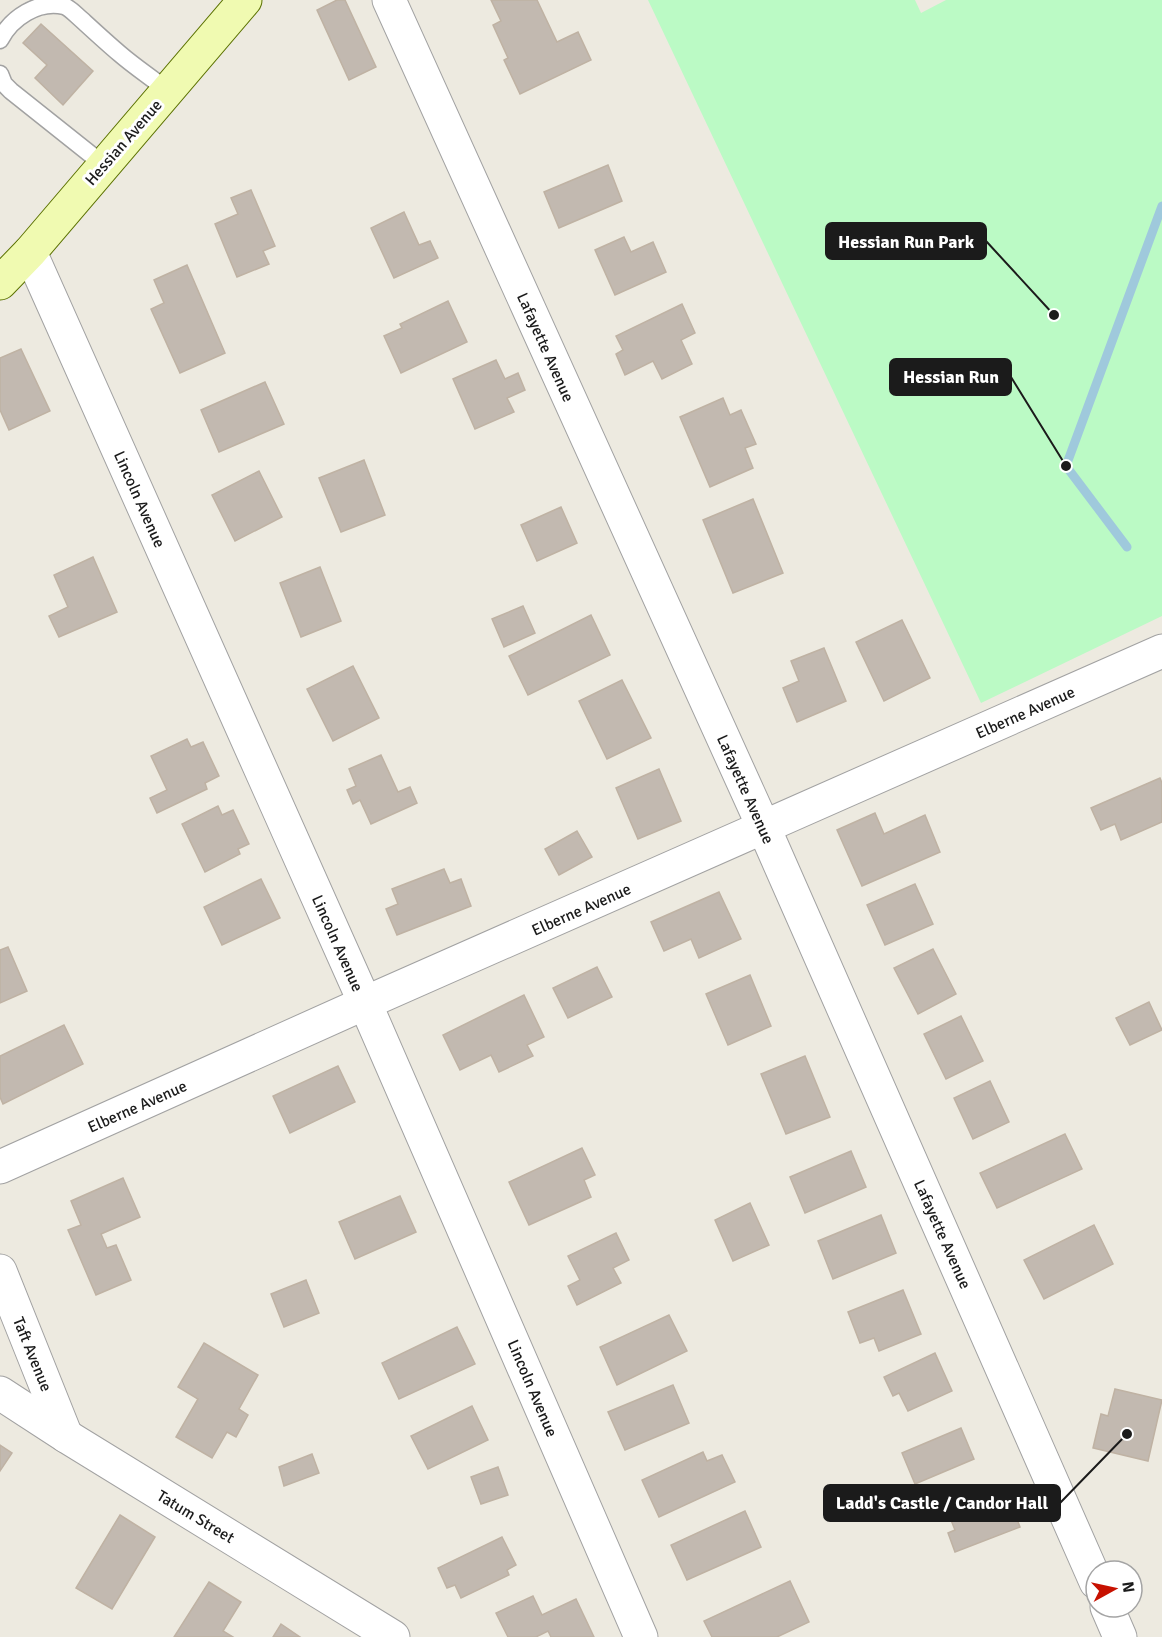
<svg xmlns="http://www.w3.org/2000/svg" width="1162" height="1637" viewBox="0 0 1162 1637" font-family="Signika,sans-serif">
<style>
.park{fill:#bbfac5}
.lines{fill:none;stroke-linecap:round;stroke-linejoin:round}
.stream{stroke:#9fc9dc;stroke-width:9}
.building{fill:#c2b9b0;stroke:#bfb2a3;stroke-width:1.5}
.service-casing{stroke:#a2a2a2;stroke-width:19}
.minor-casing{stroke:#a2a2a2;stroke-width:35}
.secondary-casing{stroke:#5c7202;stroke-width:35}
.service{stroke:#fff;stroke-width:16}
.minor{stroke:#fff;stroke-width:33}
.secondary{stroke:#f0fab1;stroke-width:33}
.labels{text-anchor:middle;stroke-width:6;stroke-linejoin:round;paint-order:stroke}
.street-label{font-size:16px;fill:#1b1b1b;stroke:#fff}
.leader{fill:none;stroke:#1b1b1b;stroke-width:2}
.callout-dot{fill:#1b1b1b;stroke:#fff;stroke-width:2}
.callout{fill:#1b1b1b;stroke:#1b1b1b;stroke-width:2}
.callout-label{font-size:18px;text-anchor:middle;font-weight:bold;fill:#fff}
</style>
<rect width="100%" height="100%" fill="#edeae0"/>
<path class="park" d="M648,0H915L921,13L946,0H1162V616L981,703Z"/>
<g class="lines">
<path class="stream" d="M1127,547L1066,466L1162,206"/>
</g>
<g class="building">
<path d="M337,0H345L376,67L349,80L317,10Z"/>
<path d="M491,0H537L557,42L578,32L591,60L520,94L504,60L508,58L493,25L501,21Z"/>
<path d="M41,24L93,71L63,105L35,78L47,65L23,43Z"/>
<path d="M608,165L622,201L559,228L544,192Z"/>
<path d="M251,190L275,246L263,251L269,264L237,277L215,224L238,214L231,198Z"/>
<path d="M404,212L419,245L430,241L438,258L394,278L371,228Z"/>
<path d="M624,237L631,252L653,242L666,272L615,295L595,250Z"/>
<path d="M187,265L225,353L180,373L151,309L164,303L154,280Z"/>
<path d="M448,301L467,342L401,373L384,336L402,328L400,324Z"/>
<path d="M682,304L695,333L681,340L692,364L662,379L653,361L625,375L616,354L623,350L616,336Z"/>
<path d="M21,349L50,411L9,430L0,410V358Z"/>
<path d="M496,360L505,379L518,373L525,390L507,398L514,412L475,429L453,379Z"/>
<path d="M265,382L284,424L219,452L201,410Z"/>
<path d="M723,398L730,415L741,410L756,444L745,448L753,468L710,487L680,417Z"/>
<path d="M364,460L385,515L341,532L319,478Z"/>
<path d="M259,471L282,517L235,541L212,495Z"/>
<path d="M753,499L783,573L733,593L703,520Z"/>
<path d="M561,507L577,543L537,561L521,525Z"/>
<path d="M93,557L117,612L59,637L49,616L68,607L54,575Z"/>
<path d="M320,567L341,621L301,637L280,583Z"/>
<path d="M523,606L535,633L504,647L492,619Z"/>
<path d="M591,615L610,655L528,695L509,656Z"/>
<path d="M902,620L930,678L884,701L856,642Z"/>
<path d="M824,648L846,701L797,722L783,688L799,681L791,661Z"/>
<path d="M353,666L379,718L333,741L307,689Z"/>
<path d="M622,680L651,738L607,759L579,701Z"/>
<path d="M187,739L191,747L203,742L219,776L205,783L207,789L157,813L150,798L167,790L151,756Z"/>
<path d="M381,755L398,792L410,787L417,803L371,824L360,800L353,804L347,790L356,786L349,769Z"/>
<path d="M659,769L681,821L638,839L616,788Z"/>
<path d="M1160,778L1162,783V822L1121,840L1115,824L1101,830L1091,808Z"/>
<path d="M218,806L222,815L233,810L249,844L238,849L240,854L205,872L182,824Z"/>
<path d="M875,813L884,834L925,815L940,852L862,886L837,830Z"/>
<path d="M577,831L592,857L559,875L545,849Z"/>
<path d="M444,869L450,883L461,879L471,906L397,935L386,909L398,904L392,889Z"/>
<path d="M261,879L280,918L222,945L204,907Z"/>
<path d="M915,884L933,924L885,945L867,905Z"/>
<path d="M719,892L741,939L699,958L691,939L664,951L651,922Z"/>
<path d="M8,947L27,991L0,1003V950Z"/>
<path d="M933,949L956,994L918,1014L894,968Z"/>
<path d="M597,967L612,997L568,1018L553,988Z"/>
<path d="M750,975L771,1026L728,1045L706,994Z"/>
<path d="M524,995L544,1037L527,1045L533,1056L499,1072L491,1055L460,1070L443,1035Z"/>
<path d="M1149,1002L1162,1030L1130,1045L1116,1018Z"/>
<path d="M961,1016L983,1061L946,1079L924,1034Z"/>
<path d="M64,1025L83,1064L3,1104L0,1097V1056Z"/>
<path d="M805,1056L830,1117L786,1134L761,1074Z"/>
<path d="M338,1066L355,1102L290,1133L273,1096Z"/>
<path d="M990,1081L1009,1122L973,1139L954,1098Z"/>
<path d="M1065,1134L1082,1169L997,1208L980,1173Z"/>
<path d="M582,1148L595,1175L584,1180L591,1197L529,1225L509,1182Z"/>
<path d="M851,1151L866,1187L805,1213L790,1177Z"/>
<path d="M123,1178L140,1217L101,1234L107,1248L116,1245L131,1280L96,1295L68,1230L81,1225L71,1201Z"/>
<path d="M400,1196L416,1232L355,1259L339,1222Z"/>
<path d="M750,1203L769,1245L733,1261L715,1220Z"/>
<path d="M881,1215L896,1253L833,1279L818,1241Z"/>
<path d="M1094,1225L1113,1264L1044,1299L1024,1260Z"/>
<path d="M616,1233L629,1260L613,1268L621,1283L577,1305L568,1286L580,1280L568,1256Z"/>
<path d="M306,1280L319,1313L284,1327L271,1294Z"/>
<path d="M903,1290L921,1334L879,1351L874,1338L860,1343L848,1312Z"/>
<path d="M669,1315L687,1351L617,1385L600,1347Z"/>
<path d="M457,1327L475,1364L399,1399L382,1363Z"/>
<path d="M204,1343L258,1375L239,1409L248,1415L236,1437L227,1432L212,1458L176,1437L198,1399L178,1387Z"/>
<path d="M935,1353L952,1391L908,1411L899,1393L893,1396L884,1377Z"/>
<path d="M673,1385L689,1423L625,1450L608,1412Z"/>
<path d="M1115,1389L1162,1400L1148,1461L1093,1448L1101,1414L1108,1416Z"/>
<path d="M472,1406L488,1440L428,1469L411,1436Z"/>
<path d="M961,1428L974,1459L915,1484L902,1453Z"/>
<path d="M0,1445L12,1453L0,1471Z"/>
<path d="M703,1452L707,1461L722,1455L735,1482L659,1517L642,1480Z"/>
<path d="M312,1454L319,1473L284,1486L279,1467Z"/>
<path d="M498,1467L508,1495L481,1504L471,1477Z"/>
<path d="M1007,1493L1020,1527L955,1552L948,1533L955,1530L949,1515Z"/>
<path d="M745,1511L761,1547L687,1580L671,1545Z"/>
<path d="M120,1515L155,1537L112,1609L76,1588Z"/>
<path d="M502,1537L516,1565L507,1570L509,1575L461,1598L455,1585L447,1588L438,1568Z"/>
<path d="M790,1581L809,1622L777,1637H712L704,1621Z"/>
<path d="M209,1582L241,1602L223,1631L233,1637H174Z"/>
<path d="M533,1596L542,1615L576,1599L594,1637H551L548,1631L536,1637H508L496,1613Z"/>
<path d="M281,1624L300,1637H273Z"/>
</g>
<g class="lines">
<defs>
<g id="service">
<path d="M0,40C11,18 38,0 64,6C70,8 76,15 82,20C94,31 107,43 120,54C135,67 152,78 168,91"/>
<path d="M0,74L4,84L11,91L104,165"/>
</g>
<g id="minor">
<path d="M389,0L764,828L1096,1582"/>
<path d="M30,252L365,1003L641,1637"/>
<path d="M0,1167L365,1003L1162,651"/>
<path d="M0,1271L66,1436"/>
<path d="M0,1393L66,1436L393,1637"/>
<path d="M1107,1607L1120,1637"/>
</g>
<path id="secondary" d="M0,283L30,252L245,0"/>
</defs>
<use href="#service" class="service-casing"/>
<use href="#minor" class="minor-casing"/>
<use href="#secondary" class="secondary-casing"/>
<use href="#service" class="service"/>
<use href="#minor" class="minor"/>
<use href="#secondary" class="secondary"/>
</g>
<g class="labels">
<g class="street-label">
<text transform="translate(123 142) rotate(-49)" y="6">Hessian Avenue</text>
<text transform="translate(546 347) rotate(66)" y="6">Lafayette Avenue</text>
<text transform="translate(140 499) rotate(66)" y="6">Lincoln Avenue</text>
<text transform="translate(1025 712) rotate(-24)" y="6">Elberne Avenue</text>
<text transform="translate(746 789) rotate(66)" y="6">Lafayette Avenue</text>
<text transform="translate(581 909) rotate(-24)" y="6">Elberne Avenue</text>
<text transform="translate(338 943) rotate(66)" y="6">Lincoln Avenue</text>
<text transform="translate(137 1106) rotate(-24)" y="6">Elberne Avenue</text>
<text transform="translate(943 1234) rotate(66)" y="6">Lafayette Avenue</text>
<text transform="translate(33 1354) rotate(68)" y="6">Taft Avenue</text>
<text transform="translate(533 1388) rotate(67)" y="6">Lincoln Avenue</text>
<text transform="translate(196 1516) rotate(31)" y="6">Tatum Street</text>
</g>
</g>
<path class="leader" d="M1054 315L986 241M1066 466L1011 377M1127 1434L1060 1503"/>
<g class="callout-dot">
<circle cx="1054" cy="315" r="6"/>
<circle cx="1066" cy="466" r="6"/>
<circle cx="1127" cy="1434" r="6"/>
</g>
<g class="callout">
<rect x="826" y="223" width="160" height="36" rx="6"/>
<rect x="890" y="359" width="121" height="36" rx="6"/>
<rect x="824" y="1485" width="236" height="36" rx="6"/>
</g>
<g class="callout-label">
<text x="906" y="248">Hessian Run Park</text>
<text x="951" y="383">Hessian Run</text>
<text x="942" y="1509">Ladd's Castle / Candor Hall</text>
</g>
<g transform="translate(1114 1589) rotate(82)"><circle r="28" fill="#ffffff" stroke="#a4a4a4" stroke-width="1.5"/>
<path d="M0-4.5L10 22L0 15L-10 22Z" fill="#c71100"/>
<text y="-9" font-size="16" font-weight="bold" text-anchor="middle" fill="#1b1b1b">N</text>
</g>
</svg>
